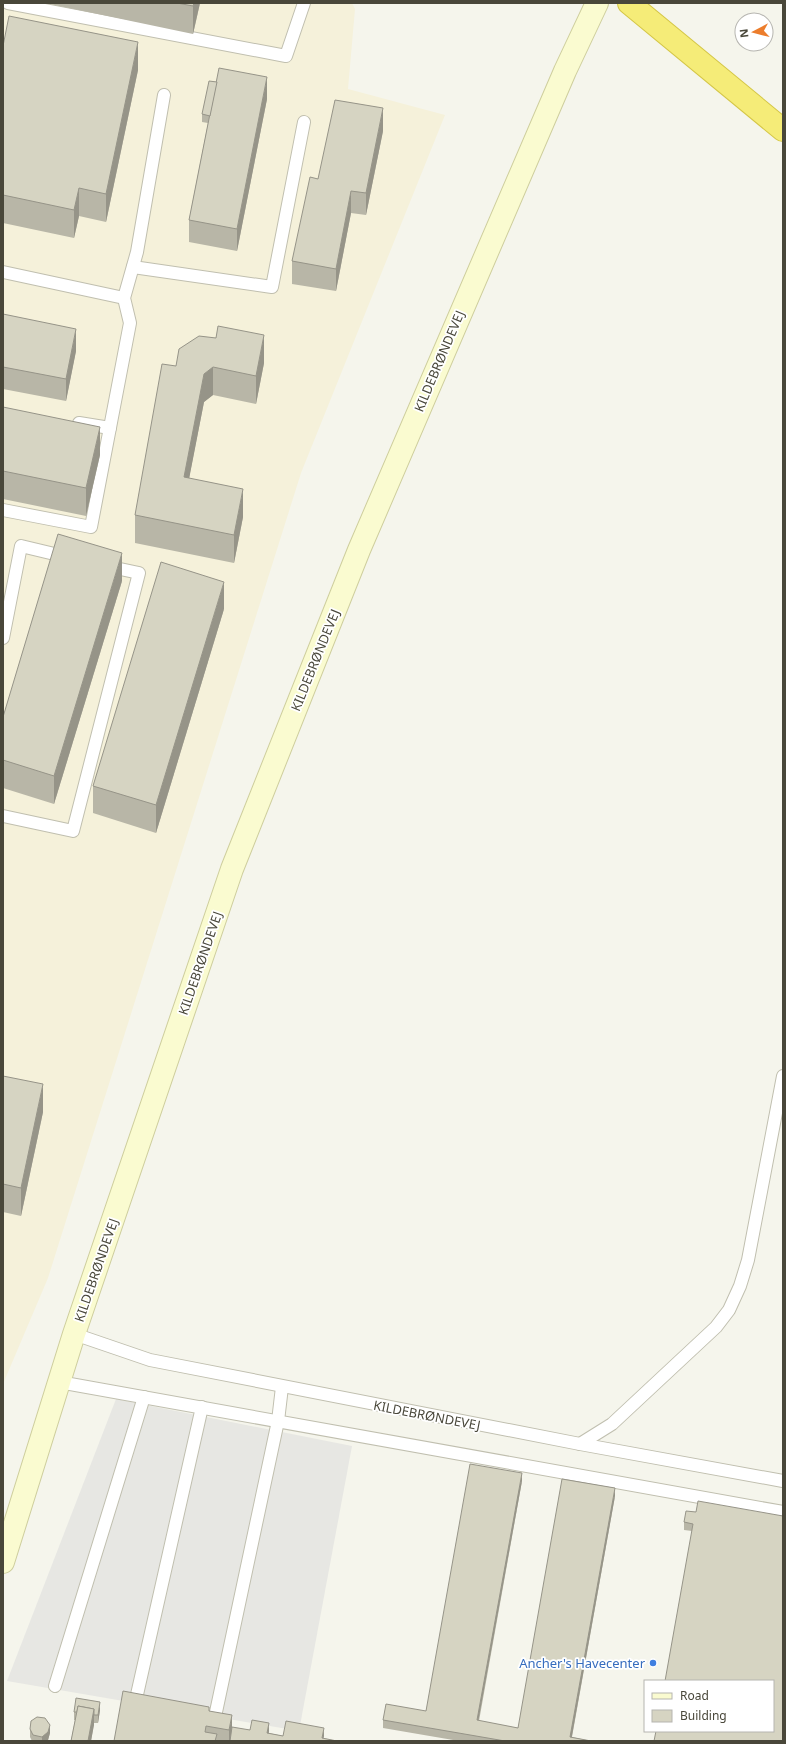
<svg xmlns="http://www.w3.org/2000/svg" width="786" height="1744" viewBox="0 0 786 1744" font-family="'Noto Sans',sans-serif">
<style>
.commercial{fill:#f5f1da}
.parking{fill:#e7e7e3}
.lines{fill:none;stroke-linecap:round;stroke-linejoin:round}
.lane-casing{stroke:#c0bfaf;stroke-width:14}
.secondary-casing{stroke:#cece9d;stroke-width:24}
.highway-casing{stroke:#d4c647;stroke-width:24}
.lane{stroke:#fff;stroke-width:12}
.secondary{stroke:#fafbd0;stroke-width:22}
.highway{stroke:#f5ec78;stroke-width:22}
.wall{fill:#b8b6a7}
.shaded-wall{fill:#969488}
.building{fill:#d6d4c2;stroke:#969488}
.shop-dot{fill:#3f7fe0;stroke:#fff;stroke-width:1.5}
.labels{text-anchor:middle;stroke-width:3.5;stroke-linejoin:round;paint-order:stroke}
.street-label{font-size:13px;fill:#49473a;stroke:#fff}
.shop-label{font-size:13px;fill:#366cbe;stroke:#fff;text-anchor:end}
</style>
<rect width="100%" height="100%" fill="#f5f5ec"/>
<path class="commercial" d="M3,3H352L355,9L348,89L445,115L301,473L48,1278L3,1384Z"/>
<path class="parking" d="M116,1399L352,1446L299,1731L7,1681Z"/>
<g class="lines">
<defs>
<g id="lane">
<path d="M8,3L286,56L304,3"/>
<path d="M133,267L272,287L304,122"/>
<path d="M3,272L124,298"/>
<path d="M79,423L110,428"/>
<path d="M3,510L91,527L130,323L124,298L137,252L164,95"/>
<path d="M3,638L21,546L67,557"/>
<path d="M3,816L73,831L139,573L106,566"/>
<path d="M74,1334L150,1360L580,1444L783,1481"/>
<path d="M59,1382L783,1512"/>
<path d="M580,1444L612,1424L716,1327L729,1310L740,1286L748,1260L783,1076"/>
<path d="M55,1686L144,1397"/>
<path d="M136,1699L202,1407"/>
<path d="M216,1712L278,1421L282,1387"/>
</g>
<path id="secondary" d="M3,1562L74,1334L232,869L359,550L565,71L597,3"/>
<path id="highway" d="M629,3L783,130"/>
</defs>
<use href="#lane" class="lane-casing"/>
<use href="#secondary" class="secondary-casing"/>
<use href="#highway" class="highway-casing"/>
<use href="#lane" class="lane"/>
<use href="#secondary" class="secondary"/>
<use href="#highway" class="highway"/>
</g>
<g class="wall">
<path d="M45,3H200L193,34Z"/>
<path d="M3,46L138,70L106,222L79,216L74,238L3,223Z"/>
<path d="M267,99L237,251L189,242V220L208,123L202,122V114Z"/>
<path d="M383,131L366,215L351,213L336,291L292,284V261L318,179Z"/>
<path d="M3,314L76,351L66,401L3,389Z"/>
<path d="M216,338L264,363L256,404L213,395L204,402L189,478L243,517L234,563L135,543V515L176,366Z"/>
<path d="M3,407L100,455L86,516L3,499Z"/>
<path d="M122,581L54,804L3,788V717Z"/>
<path d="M224,609L156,833L93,813V786Z"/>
<path d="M3,1076L43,1112L21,1216L3,1212Z"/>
<path d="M522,1481L479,1721L518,1728L615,1496L572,1737L591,1741H459L383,1728V1720L426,1711Z"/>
<path d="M696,1512L692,1531L684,1530V1522Z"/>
<path d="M100,1710L98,1723H94L91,1741H71L75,1720H74V1712Z"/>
<path d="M209,1711L232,1730H250L269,1731V1733L283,1736H324L323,1738L337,1741H114Z"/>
<path d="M30,1729L50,1733L48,1740L47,1741H32L30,1737Z"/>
</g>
<g class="shaded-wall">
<path d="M194,3H200L193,34V6Z"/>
<path d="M138,42V70L106,222V194Z"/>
<path d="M267,77V99L237,251V229Z"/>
<path d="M383,108V131L366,215V193Z"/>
<path d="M79,188V216L74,238V210Z"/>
<path d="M351,191V213L336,291V269Z"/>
<path d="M76,329V351L66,401V379Z"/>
<path d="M264,335V363L256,404V376Z"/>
<path d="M213,367V395L204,402L184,505V477L204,374Z"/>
<path d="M100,427V455L86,516V488Z"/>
<path d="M243,489V517L234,563V535Z"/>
<path d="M122,553V581L54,804V776Z"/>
<path d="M224,582V609L156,833V805Z"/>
<path d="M43,1084V1112L21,1216V1188Z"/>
<path d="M522,1473V1481L477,1728V1720Z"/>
<path d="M615,1488V1496L571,1741L570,1737Z"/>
<path d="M100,1702V1710L98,1723V1715Z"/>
<path d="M94,1709V1725L91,1741H88Z"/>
<path d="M232,1715V1738L231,1741H229V1730Z"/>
<path d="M269,1723V1731L267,1741V1733Z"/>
<path d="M50,1725V1733L48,1740L47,1741H42V1737Z"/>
<path d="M324,1728V1736L323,1741L322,1738Z"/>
</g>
<g class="building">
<path d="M177,3H194L193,6Z"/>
<path d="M9,16L138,42L106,194L79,188L74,210L3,195V46Z"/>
<path d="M219,68L267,77L237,229L189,220Z"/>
<path d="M209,81L217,82L210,116L202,114Z"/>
<path d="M335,100L383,108L366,193L351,191L336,269L292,261L310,177L318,179Z"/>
<path d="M3,314L76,329L66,379L3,367Z"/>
<path d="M218,326L264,335L256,376L213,367L204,374L184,477L243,489L234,535L135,515L162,364L176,366L179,349L199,336L216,338Z"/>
<path d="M3,407L100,427L86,488L3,471Z"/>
<path d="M58,534L122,553L54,776L3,760V717Z"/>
<path d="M161,562L224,582L156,805L93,786Z"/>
<path d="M3,1076L43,1084L21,1188L3,1184Z"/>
<path d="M470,1464L522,1473L477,1720L518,1728L562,1479L615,1488L570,1737L591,1741H505L383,1720L386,1704L426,1711Z"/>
<path d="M698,1501L783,1516V1741H654L656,1731H773V1681H665L693,1524L684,1522L686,1511L696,1512Z"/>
<path d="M123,1691L209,1707V1711L232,1715L229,1730L206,1726L205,1732L217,1734L215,1741H114Z"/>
<path d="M76,1698L100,1702L98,1715H94V1709L78,1706L77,1712H74Z"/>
<path d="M78,1706L94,1709L88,1741H71Z"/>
<path d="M37,1717L45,1718L50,1725L48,1732L42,1737L33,1735L30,1729L31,1721Z"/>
<path d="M252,1720L269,1723L267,1733L283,1736L286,1721L324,1728L322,1738L337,1741H230L232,1727L250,1730Z"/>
</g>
<circle class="shop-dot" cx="653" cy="1663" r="4"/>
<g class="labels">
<g class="street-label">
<text transform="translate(439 361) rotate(-67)" y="5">KILDEBRØNDEVEJ</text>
<text transform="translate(315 660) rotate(-68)" y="5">KILDEBRØNDEVEJ</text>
<text transform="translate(200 963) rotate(-71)" y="5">KILDEBRØNDEVEJ</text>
<text transform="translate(96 1270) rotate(-71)" y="5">KILDEBRØNDEVEJ</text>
<text transform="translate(427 1415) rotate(11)" y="5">KILDEBRØNDEVEJ</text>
</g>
<g class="shop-label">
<text x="645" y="1668">Ancher's Havecenter</text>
</g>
</g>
<rect width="786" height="1744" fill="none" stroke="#49473a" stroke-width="8"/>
<rect x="644" y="1680" width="130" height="52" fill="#ffffff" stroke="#b6b5b0"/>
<rect x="652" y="1693" width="20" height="6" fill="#fafbd0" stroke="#b6b5b0"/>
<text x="680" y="1700" font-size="12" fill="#49473a">Road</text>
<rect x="652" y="1710" width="20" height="12" fill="#d6d4c2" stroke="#b6b5b0"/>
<text x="680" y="1720" font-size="12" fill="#49473a">Building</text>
<g transform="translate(754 32) rotate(263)"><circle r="19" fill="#ffffff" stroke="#b6b5b0"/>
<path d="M0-3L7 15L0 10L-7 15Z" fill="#ec7d2c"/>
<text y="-6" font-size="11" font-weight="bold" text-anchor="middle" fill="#49473a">N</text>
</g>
</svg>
